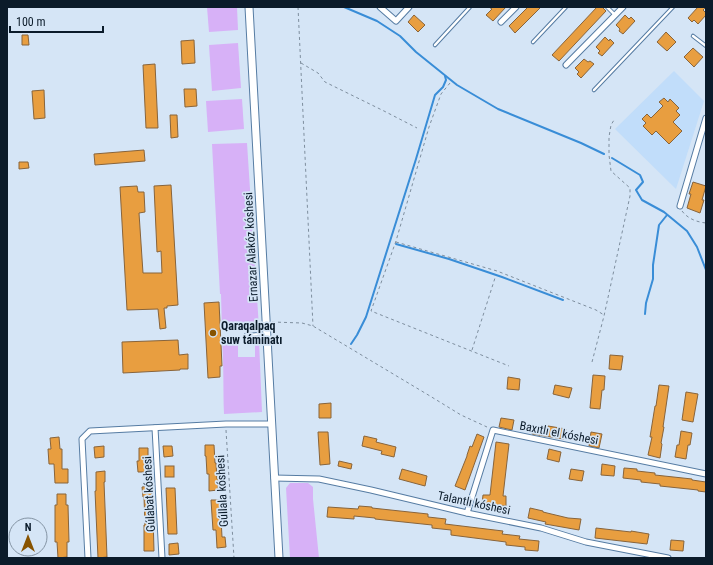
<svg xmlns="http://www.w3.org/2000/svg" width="713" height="565" viewBox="0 0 713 565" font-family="'Roboto Condensed',sans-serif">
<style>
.built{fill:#c1ddfa}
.green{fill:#d7b1f7}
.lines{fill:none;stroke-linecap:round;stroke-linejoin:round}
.stream{stroke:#398dd7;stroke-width:2}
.building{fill:#e89e40;stroke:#88643b}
.lane-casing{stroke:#567ca3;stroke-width:4.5}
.street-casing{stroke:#567ca3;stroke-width:7}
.secondary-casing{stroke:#567ca3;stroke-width:9}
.path{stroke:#7e8e9e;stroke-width:1;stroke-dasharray:3 3;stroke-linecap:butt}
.lane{stroke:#fff;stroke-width:2.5}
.street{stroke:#fff;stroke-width:5}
.secondary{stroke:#fff;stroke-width:7}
.poi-dot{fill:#875300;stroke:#d5e5f6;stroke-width:1.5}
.labels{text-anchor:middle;stroke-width:3.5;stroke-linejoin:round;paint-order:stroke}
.street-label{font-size:12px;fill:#0b1b2a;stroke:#d5e5f6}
.poi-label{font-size:12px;font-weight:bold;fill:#0b1b2a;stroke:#d5e5f6;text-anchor:start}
</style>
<rect width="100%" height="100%" fill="#d5e5f6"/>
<path class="built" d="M674,71L704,101L676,189L615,129Z"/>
<g class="green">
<path d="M207,7H237L238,30L209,32Z"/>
<path d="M238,43L241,88L212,91L209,45Z"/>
<path d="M242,99L244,129L208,132L206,101Z"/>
<path d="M247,143L259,328L222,330L221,294H220L212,144Z"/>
<path d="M238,340V357H255V340H259L262,412L224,414C223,390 224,365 222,341Z"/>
<path d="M290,483H308L313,487V499L319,558H290L286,488Z"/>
</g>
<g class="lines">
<g class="stream">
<path d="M344,7L377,21L400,36L416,52L457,85L498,109L581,143L604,154"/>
<path d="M612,158L640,175L643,182L636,190L642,200L664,212L687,231L697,247L706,270"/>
<path d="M396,244L449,259L502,277L563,300"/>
<path d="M645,314L646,303L653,279V265L659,225L667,215"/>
<path d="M351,344L357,335L366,317L416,159L435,95L443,87L446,80L445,76"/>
</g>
</g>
<g class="building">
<path d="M489,7H506L493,21L486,15L492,9Z"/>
<path d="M528,7H541L515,33L509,26Z"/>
<path d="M597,7H602L606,11L559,61L552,55Z"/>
<path d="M698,7H706L703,10L706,13V15L698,24L694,20L692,22L688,18Z"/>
<path d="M414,15L425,25L418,32L408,22Z"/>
<path d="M625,15L629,19L631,17L635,21L623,34L619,31L620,29L616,25Z"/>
<path d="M666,32L676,42L667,51L657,42Z"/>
<path d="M22,35H28L29,45H22Z"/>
<path d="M605,37L609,41L610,39L614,43L602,56L598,53L600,51L596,47Z"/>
<path d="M194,40L195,63L182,64L181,41Z"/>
<path d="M693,48L703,57L694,67L684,57Z"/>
<path d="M584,59L588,62L590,61L594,64L581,78L577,74L579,72L575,68Z"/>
<path d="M155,64L158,128H146L143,65Z"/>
<path d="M184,89H196L197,106L185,107Z"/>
<path d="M44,90L45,118L34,119L32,91Z"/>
<path d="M664,98L668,102L670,99L679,108L676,111L680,115L673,122L682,131L669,144L656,131L652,135L643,126L646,123L642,119L647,114L651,118L663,106L659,102Z"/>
<path d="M170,115H177L178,137L171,138Z"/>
<path d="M144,150L145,161L95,165L94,154Z"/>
<path d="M19,162H28L29,168L19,169Z"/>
<path d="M693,182L706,186L702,200H704L700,213L687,208L691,194H689Z"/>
<path d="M171,185L178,305L167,306V308H164L166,328L160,329L158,309L127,310L120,187L137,186L138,192H144L145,212L139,213L143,273H162L161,251L157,252L154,186Z"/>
<path d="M219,302L222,366H220V377L208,378L204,303Z"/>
<path d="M178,340L179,355L188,354V369H180V370L123,373L122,342Z"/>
<path d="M610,355L623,356L621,370L609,369Z"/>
<path d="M593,375L605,376L604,390H602L600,409L590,408Z"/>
<path d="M508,377L520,379L519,390L507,389Z"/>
<path d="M555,385L572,388L569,398L553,394Z"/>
<path d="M659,385L669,386L663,427H664L661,443L662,444L660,458L648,455L652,437H650L655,406H656Z"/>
<path d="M686,392L698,394L693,422L682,420Z"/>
<path d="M331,403V418H319V404Z"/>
<path d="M501,418L514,420L512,430L499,427Z"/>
<path d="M548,426L566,429L564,439L532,434L533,428L548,431Z"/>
<path d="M681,431L692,433L690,445H688L686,459L675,457L677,445H679Z"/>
<path d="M318,432H328L330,464L320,465Z"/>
<path d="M591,432L602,434L599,448L589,446Z"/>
<path d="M477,434L484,437L465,490L455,486L467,456V455L470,446L472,447Z"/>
<path d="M364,436L377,439L376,442L396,447L394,457L381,454L382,451L362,446Z"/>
<path d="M59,437L60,449H62V469H68V483H55L54,464H49L48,449H51L50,438Z"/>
<path d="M496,442L509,444L503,496H506V506L482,504L483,495H490Z"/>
<path d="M205,445H214L215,463H216L217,479H218V490L209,491V474H207L206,456H205Z"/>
<path d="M104,446V457L95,458L94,447Z"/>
<path d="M163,446H172L173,456L164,457Z"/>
<path d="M139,448H148V458H146L147,472H138L137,461H139Z"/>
<path d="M549,449L561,452L559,462L547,459Z"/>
<path d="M339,461L352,464L351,469L338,466Z"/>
<path d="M602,464L615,466L614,476L601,475Z"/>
<rect x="165" y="466" width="9" height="11"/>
<path d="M624,468L637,469V471L655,473V475L692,479V480L706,482V492L698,491V490L660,486V484L641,482V480L623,478Z"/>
<path d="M402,469L427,476L425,486L399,479Z"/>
<path d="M571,469L584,471L582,481L569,479Z"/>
<path d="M105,471V482H104L107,557L98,558L95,491H96V472Z"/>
<path d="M151,486L154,516H153L154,551H144V525H145L144,497H143L142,487Z"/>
<path d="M166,488H175L177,534H168Z"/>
<path d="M57,494H66V505H68L69,542H67V557L58,558L57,542H55V505H57Z"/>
<path d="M211,500H220L222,537H225L226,547L217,548L216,530H213Z"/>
<path d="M359,506L372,507V508L428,514V517L446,519L445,524L503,531L502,534L520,536L519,539L539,541L538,551L525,550V547L506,545V542L451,535V530L432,528V525L375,519V518L354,516V519L327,517L328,507L358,509Z"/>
<path d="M530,508L543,511V512L568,518L581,519L579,530L545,524L546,522L528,518Z"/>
<path d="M596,528L631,532V531L649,534L647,544L595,538Z"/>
<path d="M671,540L684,541L683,551L670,550Z"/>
<path d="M178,543L179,554L169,555V544Z"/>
</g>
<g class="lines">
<defs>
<g id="lane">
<path d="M607,7L615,15"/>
<path d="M693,36L706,46"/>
<path d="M533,42L566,7"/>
<path d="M435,45L470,7"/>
<path d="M594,90L673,7"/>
<path d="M246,335L265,334"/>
</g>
<g id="street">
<path d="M380,7L396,21L409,7"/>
<path d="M501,22L516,7"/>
<path d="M566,65L623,7"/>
<path d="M680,206L706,118"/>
<path d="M155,428L162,558"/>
<path d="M274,478L319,479L371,490L467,513L541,528L586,542L668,558"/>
<path d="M467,513L493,430L706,474"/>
<path d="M88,558L82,439L90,431L226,424H272"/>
</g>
<path id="secondary" d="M249,7L279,558"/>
</defs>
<use href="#lane" class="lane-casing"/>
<use href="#street" class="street-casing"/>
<use href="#secondary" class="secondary-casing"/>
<g class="path">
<path d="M298,7L313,326"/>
<path d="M301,63L318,73L325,82L384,111L417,128"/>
<path d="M450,83L441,94L429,127L396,241L371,311L509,366"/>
<path d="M682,211C688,219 697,222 706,223"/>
<path d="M396,242L497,271L596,310L604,315"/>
<path d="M272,322L302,323L313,326L430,396L461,415L487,427"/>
<path d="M472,350L495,278"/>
<path d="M592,362L604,316L630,196V188L611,171L609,155V137L611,125L614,120"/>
<path d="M226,430L234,558"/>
</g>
<use href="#lane" class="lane"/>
<use href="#street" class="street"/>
<use href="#secondary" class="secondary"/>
</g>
<circle class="poi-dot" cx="213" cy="333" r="4"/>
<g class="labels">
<g class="street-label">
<text transform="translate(251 247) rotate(-93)" y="4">Ernazar Alakóz kóshesi</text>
<text transform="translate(559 433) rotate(11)" y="4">Baxıtlı el kóshesi</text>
<text transform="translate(222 491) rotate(-93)" y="4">Gúllala kóshesi</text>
<text transform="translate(149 494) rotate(-93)" y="4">Gúlabat kóshesi</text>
<text transform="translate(474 503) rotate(12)" y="4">Talantlı kóshesi</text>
</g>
<g class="poi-label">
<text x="221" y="330">Qaraqalpaq<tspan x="221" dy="14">suw táminatı</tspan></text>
</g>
</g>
<rect width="713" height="565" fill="none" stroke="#0b1b2a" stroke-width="16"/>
<g transform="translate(28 537)"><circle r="19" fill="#d5e5f6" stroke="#8494a4"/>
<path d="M0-3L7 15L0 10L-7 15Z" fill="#875300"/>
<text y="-6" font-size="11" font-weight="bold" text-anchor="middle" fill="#0b1b2a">N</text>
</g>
<path d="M10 26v6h93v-6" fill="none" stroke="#0b1b2a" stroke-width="2"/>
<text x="16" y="26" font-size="12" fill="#0b1b2a" stroke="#d5e5f6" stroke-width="3" paint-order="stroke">100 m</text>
</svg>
